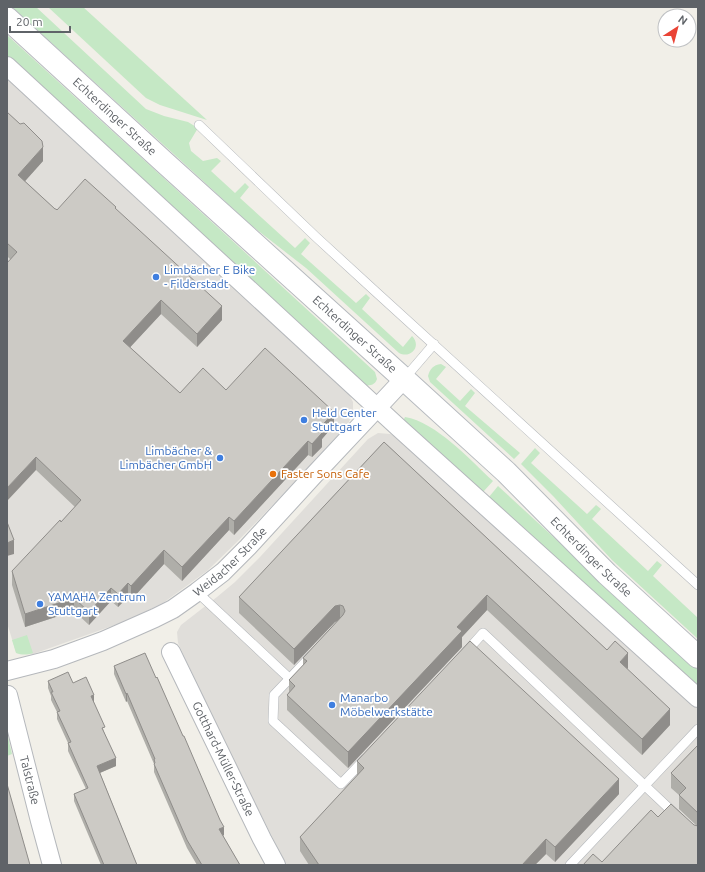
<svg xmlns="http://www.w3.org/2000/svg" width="705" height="872" viewBox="0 0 705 872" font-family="Ubuntu,sans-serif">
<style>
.industrial{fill:#e0deda}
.green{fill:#c5e8c5}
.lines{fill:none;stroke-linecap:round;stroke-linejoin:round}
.service-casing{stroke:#b5b8bc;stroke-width:10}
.minor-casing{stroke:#b5b8bc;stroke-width:20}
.secondary-casing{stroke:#b6babf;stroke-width:24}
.service{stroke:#fff;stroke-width:9}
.minor{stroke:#fff;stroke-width:18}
.secondary{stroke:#fff;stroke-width:22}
.wall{fill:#afaea9}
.shaded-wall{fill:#8f8d8a}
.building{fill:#cccac5;stroke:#8f8d8a}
.shop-dot{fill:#3f7fe0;stroke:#fff;stroke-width:1.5}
.food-dot{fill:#e8710a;stroke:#fff;stroke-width:1.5}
.labels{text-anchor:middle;stroke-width:3.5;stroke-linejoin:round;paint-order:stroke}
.street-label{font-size:12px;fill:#5f6368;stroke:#fff}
.shop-label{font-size:12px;fill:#366cbe;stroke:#fff;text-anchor:start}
.food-label{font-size:12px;fill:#c56008;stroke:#fff;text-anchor:start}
</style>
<rect width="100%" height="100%" fill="#f1efe8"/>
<g class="industrial">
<path d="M7,78L141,203L347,390L353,402V413L347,426L293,484L237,542L207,571L163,603L129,620L33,654L16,652L7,623Z"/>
<path d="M378,433L390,434L402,438L698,709V865H287L282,856L228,750L178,643L177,632L181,625L217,597L235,582L260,557L368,439Z"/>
</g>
<g class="green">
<path d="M12,7H36L146,109L164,116L188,122L198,128L189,143L191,151L203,161L217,158L221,161L211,171L235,193L245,183L249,187L240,198L295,248L305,238L310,243L301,254L356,303L366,294L370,298L362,309L403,347L412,336C422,346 411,359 399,353L306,268L252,226L177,157Z"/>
<path d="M48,7H83L207,120L160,105L146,98Z"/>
<path d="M7,35L237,245L375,372L377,379C375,385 371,385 365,386L7,56Z"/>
<path d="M441,364L446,367L436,379L460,401L471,389L475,393L465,406L520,453L514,459L430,382L428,376C430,369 433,365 441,364Z"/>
<path d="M405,417C436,422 470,460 493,481L483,492L404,420V419Z"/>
<path d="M535,448L540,453L531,463L587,514L596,505L601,509L592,519L648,571L657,561L662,565L653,576L698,618V639L612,560L554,497L521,464Z"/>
<path d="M498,486L698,670V688L489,497Z"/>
<path d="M27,635L33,653C27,655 22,655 16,653L12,640Z"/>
<path d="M7,733L12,754L7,756Z"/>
</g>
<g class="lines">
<defs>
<g id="service">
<path d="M199,125L316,237L376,292L698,585"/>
<path d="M404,379L434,344"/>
<path d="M197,592L289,678"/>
<path d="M466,652L483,633L676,815"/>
<path d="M311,656L274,695L273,721L341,784L365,759"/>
<path d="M570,865L698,729"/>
</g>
<g id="minor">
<path d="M7,66L398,427L698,698"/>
<path id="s1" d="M171,652L262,839L276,865"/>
<path id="s2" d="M7,671L54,659L103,641L155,618L173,609L197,592L223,572L248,547L314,475L404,379"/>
<path id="s3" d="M8,695L40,821L52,865"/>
</g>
<g id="secondary">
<path id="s4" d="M7,18L164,162L404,379L506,472L607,574L698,657"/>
</g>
</defs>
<use href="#service" class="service-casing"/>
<use href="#minor" class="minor-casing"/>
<use href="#secondary" class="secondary-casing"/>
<use href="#service" class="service"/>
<use href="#minor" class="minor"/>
<use href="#secondary" class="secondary"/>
</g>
<g class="wall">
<path d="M7,112L20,124L43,161L25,181L55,209L57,210L116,209L222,320L197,347L161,314L130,347L180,393L226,390L334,425L322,439V447L312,457L308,455L234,535L229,530L182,581L164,564L131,600L128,597L118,607L111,601L89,625L74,611L25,627L12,585V571L61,522L75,507L36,470L10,259L7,256Z"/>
<path d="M384,442L607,650L628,668L627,669L670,725L642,755L487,610L462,637V647L348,768L287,710V695L289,692V680L303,666V658L337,621L335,622L294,665L239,613V597Z"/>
<path d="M114,666L224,835L223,836L240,865H197L187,848L154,772V764L127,701L126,702L114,674Z"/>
<path d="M48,681L73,683L94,703L116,766L100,773L137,865H101L74,801V794L86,789L68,751V743L57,719V712L51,700V696L48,688Z"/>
<path d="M698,745V865L602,862L658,817L697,826L679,809V795L671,788V773Z"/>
<path d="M357,761L619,794L555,862L546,854L535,865H309L300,851V837L357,776Z"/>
</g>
<g class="shaded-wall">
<path d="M43,147V161L18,189V175Z"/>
<path d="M161,300V314L123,355V341Z"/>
<path d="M222,306V320L197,347V334Z"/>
<path d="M334,412V425L322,439V447L312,457V444L318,430Z"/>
<path d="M308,441V455L234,535V521Z"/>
<path d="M36,457V470L7,501V488Z"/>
<path d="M229,517V530L182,581V567Z"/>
<path d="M14,540V554L7,556V543Z"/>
<path d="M164,550V564L131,600V586Z"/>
<path d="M128,583V597L118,607V594Z"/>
<path d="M111,588V601L89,625V612Z"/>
<path d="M487,595V610L462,637V647L348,768V752L457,627Z"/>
<path d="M74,598V611L25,627V614Z"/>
<path d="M340,605V620L335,622L294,665V649L335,606Z"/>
<path d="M628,653V668L620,678V662Z"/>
<path d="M127,693V701L126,702V694Z"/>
<path d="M94,695V703L91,704V696Z"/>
<path d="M670,709V725L642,755V739Z"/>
<path d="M116,758V766L97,774V766Z"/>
<path d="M619,779V794L555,862V847Z"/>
<path d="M224,827V835L219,837V829Z"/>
<path d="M546,839V854L535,865H522Z"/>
</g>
<g class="building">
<path d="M7,112L20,124L24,123L42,141L43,147L18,175L55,209H56L57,210L85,179L116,207L115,208L222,306L197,334L161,300L123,341L180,393L203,368L226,390L265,348L334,412L318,430L322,433L312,444L308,441L234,521L229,517L182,567L164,550L131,586L128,583L118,594L111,588L89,612L74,598L25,614L12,571L60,520L61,522L81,500L36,457L7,488V263L17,252L7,243Z"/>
<path d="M384,442L607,650L615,641L628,653L620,662L670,709L642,739L487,595L457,627L462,631L348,752L287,695L295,686L289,680L307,661L303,658L343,615L345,611L343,606L340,605L335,606L294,649L239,597Z"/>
<path d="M7,522L14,540L7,543Z"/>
<path d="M470,641L619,779L555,847L546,839L522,865H319L300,837L364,768L357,761Z"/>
<path d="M145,653L156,678L157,677L183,736H184L220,820L224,827L219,829L240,865H202L187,840L154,764L155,763L154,759H155L127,693L126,694L114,666Z"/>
<path d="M68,672L73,683L86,677L94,695L91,696L105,727L102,728L116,758L97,766L137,865H104L74,794L88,788L68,743L71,742L57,712L60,711L51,692H53L48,681Z"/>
<path d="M698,745V813L679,795L686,788L671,773Z"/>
<path d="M7,784L30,865H7Z"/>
<path d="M671,804L694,825L698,826V865H583L593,854L602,862L651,810L658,817Z"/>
</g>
<g class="shop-dot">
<circle cx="156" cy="277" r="4"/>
<circle cx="304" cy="420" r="4"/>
<circle cx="220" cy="458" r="4"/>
<circle cx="40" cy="604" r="4"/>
<circle cx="332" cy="705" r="4"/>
</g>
<circle class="food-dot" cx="273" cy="474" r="4"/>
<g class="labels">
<g class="street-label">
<text dy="4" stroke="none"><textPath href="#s4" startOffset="146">Echterdinger Straße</textPath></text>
<text dy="4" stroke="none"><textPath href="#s4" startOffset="470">Echterdinger Straße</textPath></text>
<text dy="4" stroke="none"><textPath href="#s4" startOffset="795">Echterdinger Straße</textPath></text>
<text dy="4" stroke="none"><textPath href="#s2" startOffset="252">Weidacher Straße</textPath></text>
<text dy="4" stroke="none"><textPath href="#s1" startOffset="119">Gotthard-Müller-Straße</textPath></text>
<text dy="4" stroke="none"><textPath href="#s3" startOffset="88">Talstraße</textPath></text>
</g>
<g class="shop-label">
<text x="164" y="274">Limbächer E Bike<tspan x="164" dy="14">- Filderstadt</tspan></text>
<text x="312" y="417">Held Center<tspan x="312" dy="14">Stuttgart</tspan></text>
<text x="212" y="455" text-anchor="end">Limbächer &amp;<tspan x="212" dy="14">Limbächer GmbH</tspan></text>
<text x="48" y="601">YAMAHA Zentrum<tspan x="48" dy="14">Stuttgart</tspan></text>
<text x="340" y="702">Manarbo<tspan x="340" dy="14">Möbelwerkstätte</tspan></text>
</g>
<g class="food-label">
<text x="281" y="478">Faster Sons Cafe</text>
</g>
</g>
<rect width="705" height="872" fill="none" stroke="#5f6368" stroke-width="16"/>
<g transform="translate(677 28) rotate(36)"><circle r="19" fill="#ffffff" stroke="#bfc1c3"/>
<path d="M0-3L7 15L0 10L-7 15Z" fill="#ea4335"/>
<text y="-6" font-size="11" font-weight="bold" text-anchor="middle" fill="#5f6368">N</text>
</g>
<path d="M10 26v6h60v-6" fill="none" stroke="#5f6368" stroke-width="2"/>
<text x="16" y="26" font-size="12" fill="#5f6368" stroke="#ffffff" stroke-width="3" paint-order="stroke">20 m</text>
</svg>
